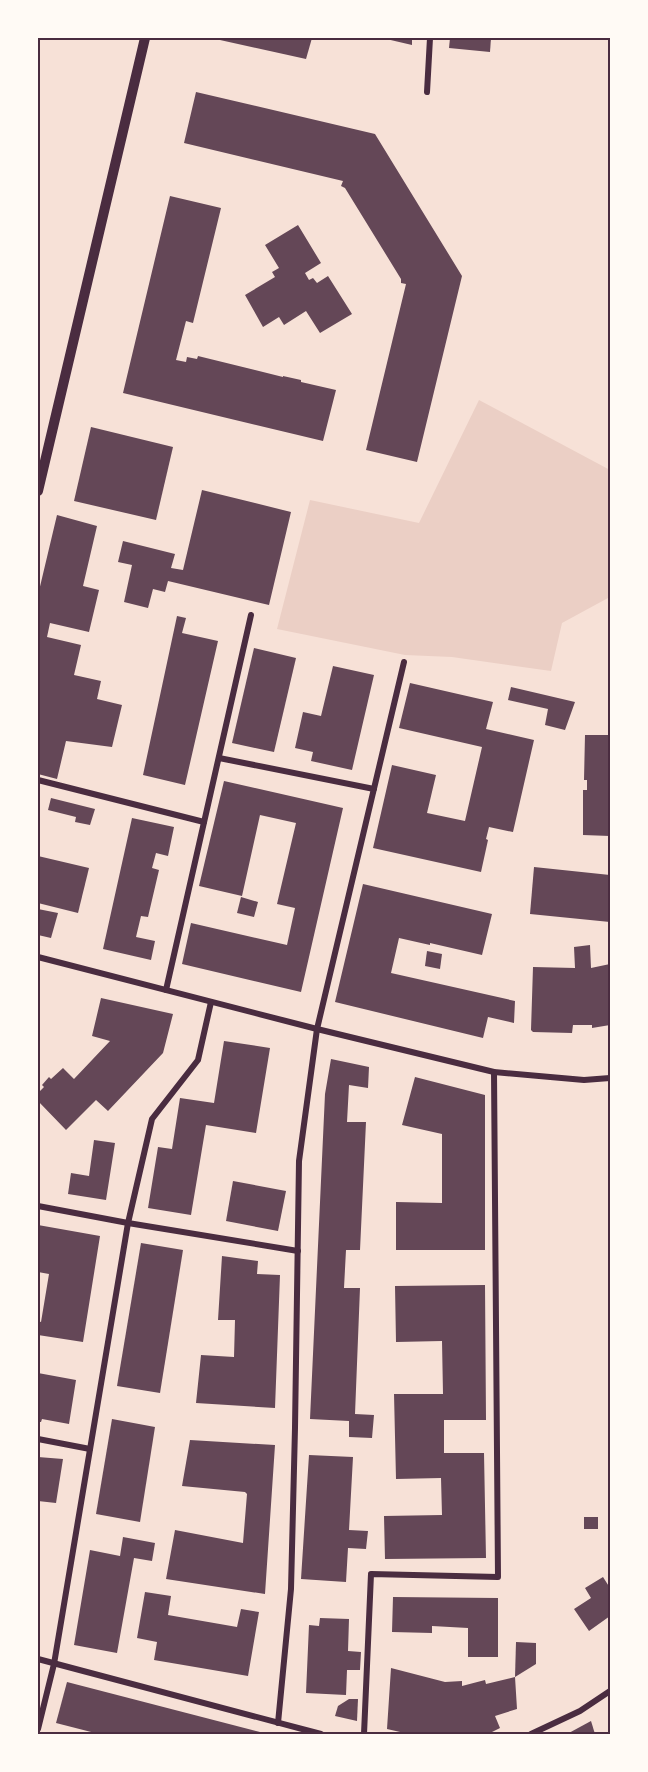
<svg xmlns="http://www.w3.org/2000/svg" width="648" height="1772" viewBox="0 0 648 1772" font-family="Inter,sans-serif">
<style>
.green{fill:#ebcfc5}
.building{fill:#644757}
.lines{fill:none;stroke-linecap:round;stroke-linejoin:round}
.minor{stroke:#4a2c40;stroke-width:6}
.tertiary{stroke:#4a2c40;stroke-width:10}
.neatline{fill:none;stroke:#4a2c40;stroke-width:2}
</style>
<rect width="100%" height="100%" fill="#f7e1d7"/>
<path class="green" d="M479,400L610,470V590L608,598L562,623L551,671L452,657L405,655L277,629L310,500L419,523Z"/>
<g class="building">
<path d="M211,38H312L306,59Z"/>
<path d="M382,38H412V45Z"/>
<path d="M450,38H491L490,52L449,48Z"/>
<path d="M196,92L375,134L462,276L417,462L366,450L406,284L401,283V279L345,188L341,186L343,181L184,143Z"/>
<path d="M170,196L221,208L193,323L186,321L176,360L186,362L187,357L197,359L198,356L283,377V376L301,380V382L336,390L323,441L123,393Z"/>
<path d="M298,225L321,263L305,273L309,280L313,278L317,283L328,276L352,314L320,333L306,311L284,325L279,317L263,327L245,295L275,277L272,272L279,268L265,245Z"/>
<path d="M91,427L173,447L156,520L74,501Z"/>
<path d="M202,490L291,512L269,605L168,581L165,592L153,589L148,608L124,602L132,565L118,562L123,541L175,554L171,568L183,570Z"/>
<path d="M57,515L97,526L83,586L99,590L89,632L50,623L47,637L81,645L74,675L101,681L97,699L122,705L112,747L66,741L57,779L38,774V595Z"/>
<path d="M177,616L186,618L182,633L218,641L185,785L143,775Z"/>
<path d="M254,648L296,658L274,752L232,743Z"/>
<path d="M333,666L374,675L352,770L311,761L313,752L295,748L303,712L321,716Z"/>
<path d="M410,683L493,702L486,729L534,740L513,832L489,827L486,839L488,840L481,872L373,848L392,765L436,775L427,813L465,821L482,747L399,728Z"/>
<path d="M511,687L575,702L565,730L545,725L548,709L508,700Z"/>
<path d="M585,735H610V836L583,835V790H587V780H584Z"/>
<path d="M224,781L343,808L301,992L182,964L191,923L287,945L295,908L277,904L296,823L260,815L242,896L199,886Z"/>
<path d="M51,798L95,809L90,825L75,822L76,817L48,810Z"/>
<path d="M132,818L174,827L168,856L156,853L152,868L159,870L148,917L141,916L136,937L155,941L151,960L103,949Z"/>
<path d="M38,856L89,868L78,913L38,903Z"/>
<path d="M534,867L610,875V922L530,914Z"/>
<path d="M363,884L492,914L482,955L430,943V945L399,938L391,973L515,1001L514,1023L488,1017L483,1038L335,1002Z"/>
<path d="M241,897L258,902L254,917L237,913Z"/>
<path d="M38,909L58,913L51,938L38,935Z"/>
<path d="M590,945L591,968L610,964V1025L592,1028V1025H573L572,1033L533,1032L531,1030L533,967L575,968L574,947Z"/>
<path d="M427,951L442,954L440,969L425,966Z"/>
<path d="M101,998L173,1014L163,1053L108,1111L96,1100L66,1130L38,1101V1093L44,1087L42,1085L49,1077L51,1079L63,1068L74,1079L110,1041L92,1036Z"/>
<path d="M224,1041L270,1048L256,1133L206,1125L191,1215L148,1208L158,1147L172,1149L180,1098L214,1103Z"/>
<path d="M331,1059L369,1067L368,1088L349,1085L347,1122H366L360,1250H346L344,1288H360L355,1414L374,1415L372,1438L349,1437V1421L310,1419L325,1094Z"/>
<path d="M415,1077L485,1095V1250H396V1202L442,1203V1134L402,1125Z"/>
<path d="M94,1140L115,1143L106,1200L68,1194L71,1173L89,1176Z"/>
<path d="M233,1181L286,1191L278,1231L226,1221Z"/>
<path d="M38,1225L100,1236L83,1342L38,1335V1321L41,1322L49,1274L38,1272Z"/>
<path d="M141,1243L183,1250L160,1393L117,1386Z"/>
<path d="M222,1256L258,1261L257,1274L280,1275L275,1408L196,1403L201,1355L234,1357L235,1320H218Z"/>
<path d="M485,1285L486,1420H444V1453H484L486,1558L385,1559L384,1516L442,1515L441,1478L396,1479L394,1394H443L442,1341L396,1342L395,1286Z"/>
<path d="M38,1373L76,1380L69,1424L42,1419L41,1422H38Z"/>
<path d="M112,1419L155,1427L140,1522L96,1514Z"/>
<path d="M190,1440L275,1445L265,1594L166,1579L175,1530L243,1543L247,1494L245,1492L182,1486Z"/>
<path d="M309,1455L353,1457L349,1530L368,1531L366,1549L348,1548L346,1582L301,1579Z"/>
<path d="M38,1457L63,1459L56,1503L38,1501Z"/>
<rect x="584" y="1517" width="14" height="12"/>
<path d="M123,1537L155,1543L152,1561L134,1558L117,1653L74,1645L90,1550L120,1556Z"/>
<path d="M603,1577L610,1588V1616L589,1631L574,1609L591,1598L585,1588Z"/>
<path d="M145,1592L171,1596L168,1615L237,1627L241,1609L259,1612L248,1676L154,1660L157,1642L137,1638Z"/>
<path d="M393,1597L498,1598V1657H468V1628L432,1626V1633L392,1632Z"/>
<path d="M320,1618L349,1619L348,1651L361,1652L360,1670H347L346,1695L306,1693L309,1625L319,1626Z"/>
<path d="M516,1642L536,1643V1664L515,1677Z"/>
<path d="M391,1668L445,1682L462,1681V1686L485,1680L486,1684L515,1677L517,1709L495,1716L500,1728L488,1734H409L387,1729Z"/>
<path d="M67,1682L268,1734H99L56,1723Z"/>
<path d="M349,1699H358L357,1721L335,1716L338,1706Z"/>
<path d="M591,1721L595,1734H567Z"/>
</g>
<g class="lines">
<g class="minor">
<path d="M427,92L430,38"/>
<path d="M219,758L374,789"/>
<path d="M38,780L204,822"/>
<path d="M38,957L317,1029L494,1072L584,1080L610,1078"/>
<path d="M166,990L251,615"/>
<path d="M38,1206L128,1223L298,1251"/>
<path d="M38,1439L90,1449"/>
<path d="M38,1659L321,1734"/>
<path d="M278,1723L291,1589L295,1428L299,1161L317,1029L404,662"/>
<path d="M38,1729L54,1664L128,1223L152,1119L198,1060L211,1002"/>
<path d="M364,1734L371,1574L498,1577L494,1072"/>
<path d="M531,1734L580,1711L610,1691"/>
</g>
<path class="tertiary" d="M38,491L145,38"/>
</g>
<rect width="648" height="1772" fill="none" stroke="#fffaf5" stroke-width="78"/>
<rect x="39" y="39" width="570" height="1694" class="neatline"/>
</svg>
